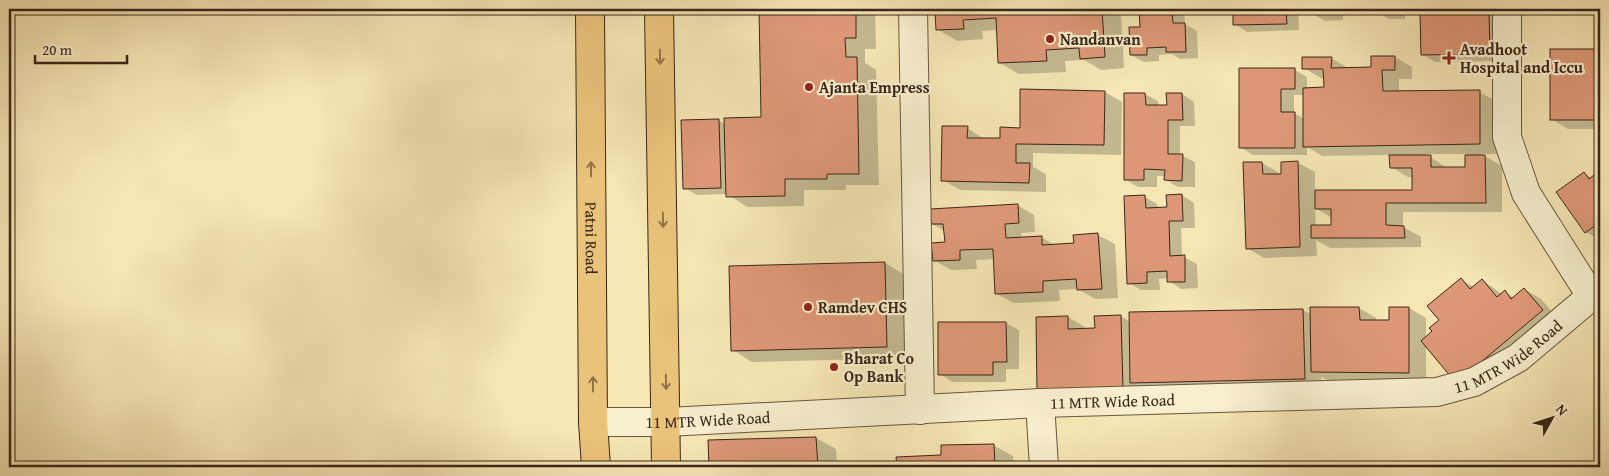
<svg xmlns="http://www.w3.org/2000/svg" width="1609" height="476" viewBox="0 0 1609 476" font-family="'Gentium Book Plus',serif">
<style>
.shadow{fill:#0003;fill-rule:evenodd}
.building{fill:#de9877;stroke:#3a2618}
.lines{fill:none;stroke-linecap:round;stroke-linejoin:round}
.minor-casing{stroke:#69563f;stroke-width:30}
.major-casing{stroke:#3a2618;stroke-width:30}
.minor{stroke:#f8efce;stroke-width:28}
.major{stroke:#eac37a;stroke-width:28}
.oneway{stroke:#927449}
.poi-dot{fill:#8f2418;stroke:#f8efce;stroke-width:2}
.labels{text-anchor:middle;stroke-width:4.5;stroke-linejoin:round;paint-order:stroke}
.poi-label{font-size:16px;font-weight:bold;fill:#3a2618;stroke:#f8efce;text-anchor:start}
.street-label{font-size:16px;fill:#3a2618;stroke:#f8efce}
</style>
<rect width="100%" height="100%" fill="#f5e6b4"/>
<filter id="stains"><feTurbulence type="fractalNoise" baseFrequency=".004" numOctaves="4"/><feColorMatrix values="0 0 0 0 .2 0 0 0 0 .09 0 0 0 0 .02 0 0 0 .5 -.17"/></filter>
<radialGradient id="worn" r=".72"><stop offset=".6" stop-color="#630" stop-opacity="0"/><stop offset="1" stop-color="#630" stop-opacity=".3"/></radialGradient>
<g class="shadow">
<path d="M760,9H875L876,49H865V63L876,70L879,185H846V190H804V206L747,207L727,194L697,195L685,188L718,120L726,125L762,118Z"/>
<path d="M949,9H1048L1058,14H1078V9H1110L1121,15L1124,68L1101,70L1084,60L1065,61L1066,72L1019,74L1000,63L998,30L982,31L983,39L957,41L937,29L949,12Z"/>
<path d="M1140,9H1184L1185,24L1197,31L1198,58L1180,59L1172,54L1159,55V61L1144,62L1131,55L1141,28Z"/>
<path d="M1234,9H1298L1299,30L1247,32L1235,24Z"/>
<path d="M1308,9H1405V19H1389L1373,10L1343,11V20L1325,21L1308,11Z"/>
<path d="M1489,15L1502,22V61L1435,62L1422,54Z"/>
<path d="M1552,50H1600V129H1568L1551,119Z"/>
<path d="M1395,57L1412,67V79H1399V92H1479L1496,101L1497,154H1481L1502,166V212H1403V227L1421,237V247L1330,248L1316,240L1317,256L1264,258L1247,248L1244,164L1262,163L1279,173V175L1298,163L1315,172V192L1413,191V177H1408L1391,167L1390,155L1322,156L1307,147V155H1253L1240,147V69L1295,70L1307,77V89H1325V78H1321L1304,68L1331,58L1348,68L1373,69ZM1294,95H1304V119L1294,113ZM1426,154H1466V168H1447ZM1315,208L1332,218L1333,226H1316Z"/>
<path d="M1105,92L1122,102L1121,155L1033,153V167L1046,174V192L960,190L943,180L967,128L984,139L1001,140Z"/>
<path d="M1145,94L1158,101V107H1168L1182,94L1194,102L1195,126H1180V155L1195,162V187H1178L1166,180V176H1157V187H1138L1125,179Z"/>
<path d="M1600,172V240L1586,232L1558,193L1584,173L1592,178Z"/>
<path d="M1182,195L1194,203L1195,228H1181L1182,256L1197,264L1198,288L1181,289L1169,281L1168,278L1159,279L1160,290H1141L1129,283L1145,197L1157,204L1158,209L1168,208Z"/>
<path d="M1017,205L1034,215L1035,232L1021,233L1022,239L1042,238L1055,245L1075,244L1098,235L1115,244L1118,298L1095,299L1078,289L1059,290L1060,301L1014,303L997,294L994,259L976,260L977,269L951,270L934,260L946,243L945,231L932,224Z"/>
<path d="M885,263L905,275L907,358L752,362L733,350Z"/>
<path d="M1461,280L1474,287L1482,280L1502,294L1505,292L1514,298L1524,289L1541,299L1559,320L1473,391L1426,345V382L1329,381L1321,377L1322,388L1056,402L1068,317L1085,327V330H1096L1121,316L1130,322L1303,310L1312,315L1359,308L1376,318V321H1390L1409,308L1426,318V338L1434,331Z"/>
<path d="M940,323H1006L1019,330V369H1006V382H952L940,374Z"/>
<path d="M816,438L836,449L837,467H710L709,441Z"/>
<path d="M993,445L1013,456L1014,467H898V458L942,456Z"/>
</g>
<g class="building">
<path d="M759,9H856V38H845L846,57H857L859,174H827V179H785V196L726,197L724,118L761,117Z"/>
<path d="M948,9H1045L1046,14L1077,12V9H1102L1105,57L1080,59L1079,48L1046,50L1047,61L998,63L996,18L963,20L964,29L936,30L935,12L948,11Z"/>
<path d="M1139,9H1172L1173,23H1185L1186,52H1166V47L1147,48V55H1130L1129,27H1140Z"/>
<path d="M1233,9H1286L1287,24L1233,25Z"/>
<path d="M1307,9H1327V11L1307,12Z"/>
<path d="M1489,13L1490,54L1421,55L1420,14Z"/>
<rect x="1550" y="49" width="50" height="71"/>
<path d="M1371,56H1395V70H1382L1383,91L1480,90V144L1303,147V88L1324,87L1323,69H1302V57H1332L1331,68L1371,67Z"/>
<path d="M1239,68H1295V89H1281V112H1295V148H1239Z"/>
<path d="M1020,89L1105,91L1104,145L1016,144V163H1030L1029,183L941,181L942,126H968L967,138H1000V127L1020,128Z"/>
<path d="M1124,93H1145L1146,105H1167L1166,93H1182L1183,120H1168V154H1183L1182,181L1164,180L1165,170L1144,169V180H1124Z"/>
<path d="M719,119L721,188L683,189L681,120Z"/>
<path d="M1389,155H1431V167H1465V155H1485L1486,203H1386V225L1404,226L1405,238H1311V225H1331V209H1315V190H1412V168H1390Z"/>
<path d="M1298,161L1300,247L1246,249L1243,162H1262L1263,174H1281V162Z"/>
<path d="M1600,170V222L1585,233L1556,192L1584,172L1589,179Z"/>
<path d="M1182,194L1183,221H1169L1170,256L1185,255V282H1167V271L1147,272V283L1127,284L1124,196L1145,195L1146,208L1167,207L1166,195Z"/>
<path d="M1018,204L1019,223L1005,224L1006,238L1042,236V245L1074,243L1073,235L1098,233L1102,289L1077,290L1076,279L1043,281V292L995,294L993,249L960,250V260L933,261L931,243L945,242L943,224H931L930,209Z"/>
<path d="M885,262L887,347L731,351L729,266Z"/>
<path d="M1461,278L1470,289L1482,279L1497,297L1505,290L1511,299L1524,288L1543,310L1456,383L1421,341L1432,331L1429,328L1439,320L1427,306Z"/>
<path d="M1310,307H1359L1360,320H1389V307H1409V373L1311,372Z"/>
<path d="M1303,309L1305,379L1130,383L1129,312Z"/>
<path d="M1121,315L1123,391L1037,393L1036,317L1068,316V329L1095,328L1094,316Z"/>
<path d="M938,322H1006L1007,362H993V375H938Z"/>
<path d="M816,437L818,467H709L708,440Z"/>
<path d="M994,444L995,467H897L896,457L941,455V445Z"/>
</g>
<g class="lines">
<defs>
<g id="minor">
<path d="M913,9L920,410"/>
<path d="M1507,9V137L1526,193L1591,296"/>
<path d="M1040,403L1044,467"/>
<path id="s1" d="M593,422H667L1040,403L1437,392L1474,382L1518,358L1600,289"/>
</g>
<g id="major">
<path id="s2" d="M590,9L593,422L596,467"/>
<path d="M659,9L666,467"/>
</g>
</defs>
<use href="#minor" class="minor-casing"/>
<use href="#major" class="major-casing"/>
<use href="#minor" class="minor"/>
<use href="#major" class="major"/>
</g>
<defs><path id="oneway-shaft" d="M-6 0H5M1.5-3L5.5 0L1.5 3" fill="none" stroke-width="1.6" stroke-linecap="round" stroke-linejoin="round" transform="scale(1.25)"/></defs>
<g class="oneway">
<use href="#oneway-shaft" transform="translate(660 57) rotate(89)"/>
<use href="#oneway-shaft" transform="translate(591 169) rotate(-90)"/>
<use href="#oneway-shaft" transform="translate(663 220) rotate(89)"/>
<use href="#oneway-shaft" transform="translate(666 382) rotate(89)"/>
<use href="#oneway-shaft" transform="translate(593 384) rotate(-90)"/>
</g>
<g class="poi-dot">
<circle cx="1050" cy="39" r="5"/>
<path d="M1446.5 50.5h5v5h5v5h-5v5h-5v-5h-5v-5h5z"/>
<circle cx="809" cy="87" r="5"/>
<circle cx="808" cy="307" r="5"/>
<circle cx="834" cy="367" r="5"/>
</g>
<g class="labels">
<g class="poi-label">
<text x="1060" y="45">Nandanvan</text>
<text x="1460" y="55">Avadhoot<tspan x="1460" dy="18">Hospital and Iccu</tspan></text>
<text x="819" y="93">Ajanta Empress</text>
<text x="818" y="313">Ramdev CHS</text>
<text x="844" y="364">Bharat Co<tspan x="844" dy="18">Op Bank</tspan></text>
</g>
<g class="street-label">
<text dy="6" stroke="none"><textPath href="#s2" startOffset="229">Patni Road</textPath></text>
<text dy="6" stroke="none"><textPath href="#s1" startOffset="925">11 MTR Wide Road</textPath></text>
<text dy="6" stroke="none"><textPath href="#s1" startOffset="520">11 MTR Wide Road</textPath></text>
<text dy="6" stroke="none"><textPath href="#s1" startOffset="115">11 MTR Wide Road</textPath></text>
</g>
</g>
<rect width="1609" height="476" fill="none" stroke="#f5e6b4" stroke-width="30"/>
<rect x="10" y="10" width="1589" height="456" fill="none" stroke="#3a2618" stroke-width="2.5"/>
<rect x="15" y="15" width="1579" height="446" fill="none" stroke="#3a2618"/>
<g transform="translate(1552 418) rotate(50)" stroke="#f8efce" stroke-width="4" paint-order="stroke">
<path d="M0-4L9 19L0 12L-9 19Z" fill="#3a2618"/>
<text y="-8" font-size="14" font-weight="bold" text-anchor="middle" fill="#3a2618">N</text>
</g>
<path d="M35 55v8h92v-8" fill="none" stroke="#3a2618" stroke-width="2.5"/>
<text x="42" y="55" font-size="15" fill="#3a2618" stroke="#f8efce" stroke-width="4" paint-order="stroke">20 m</text>
<rect width="100%" height="100%" filter="url(#stains)"/>
<rect width="100%" height="100%" fill="url(#worn)"/>
</svg>
